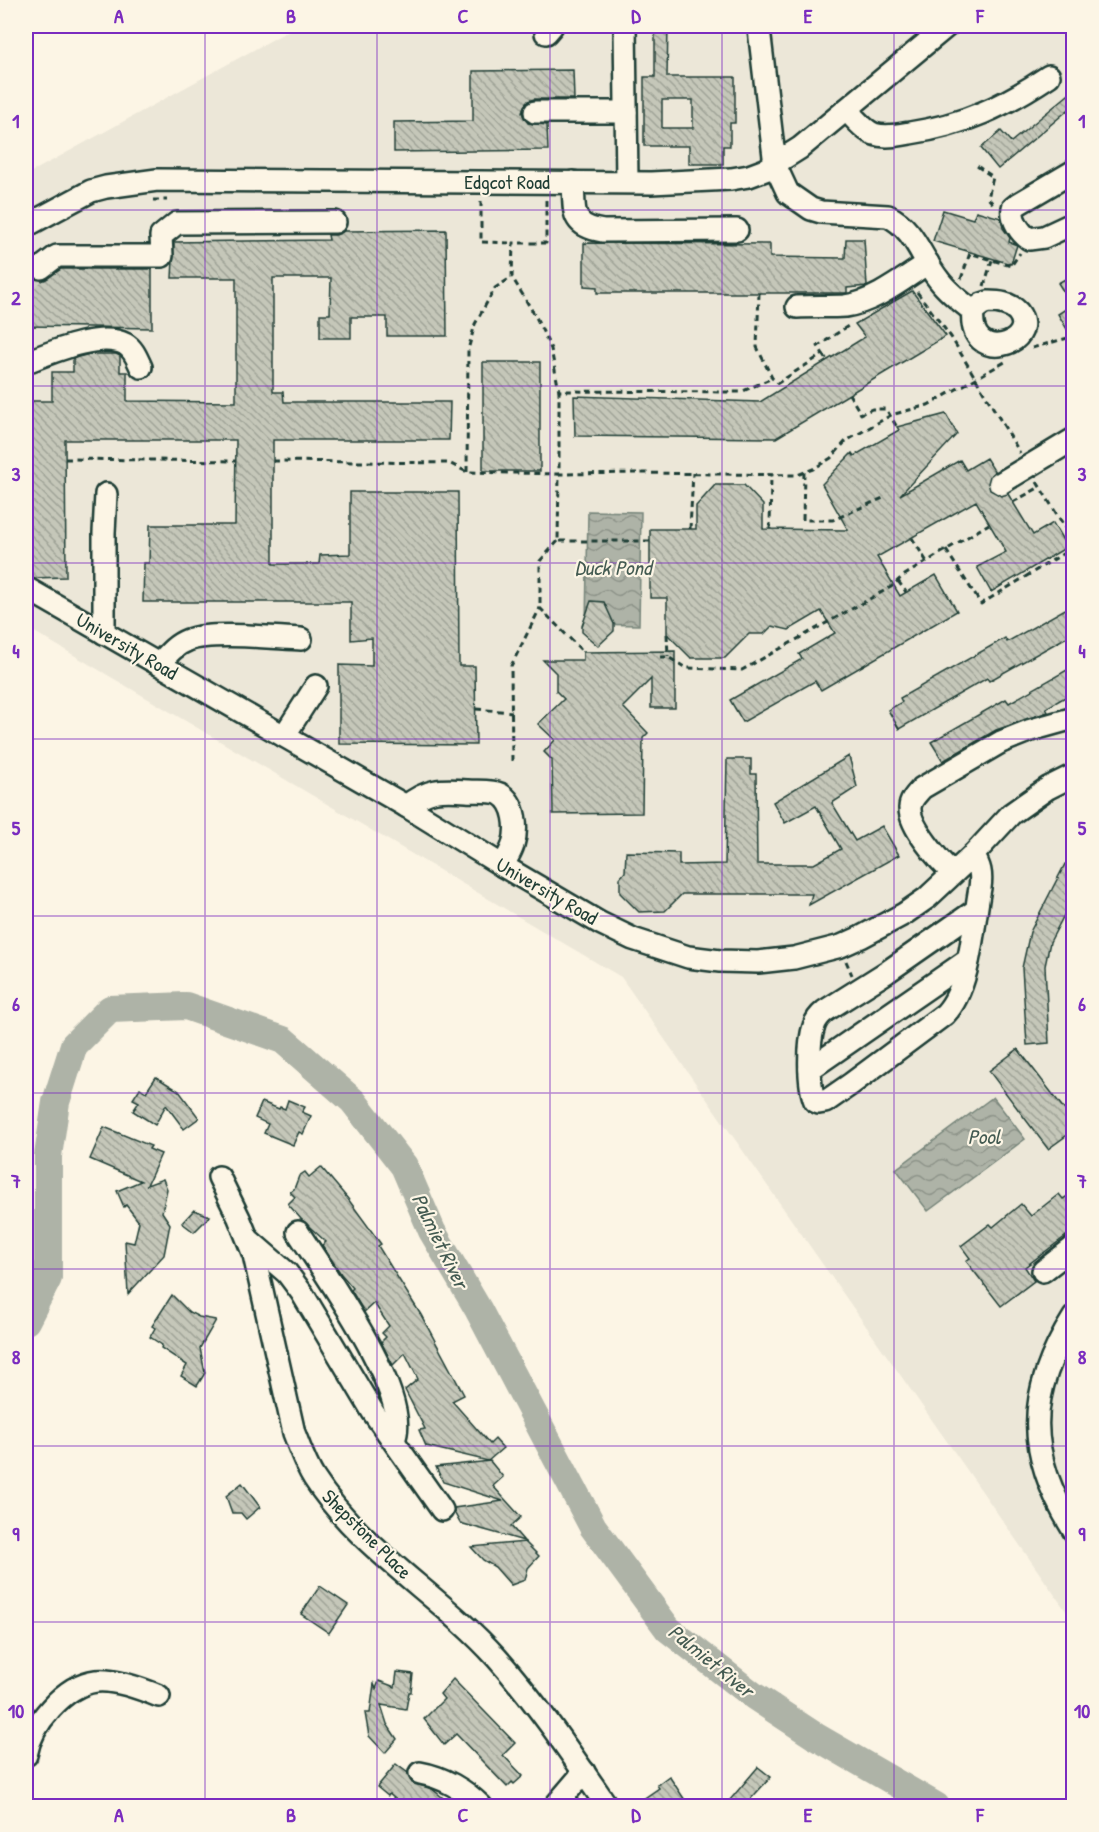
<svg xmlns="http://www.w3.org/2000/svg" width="1099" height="1832" viewBox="0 0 1099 1832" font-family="'Patrick Hand',sans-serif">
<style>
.built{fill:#ece7d8}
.park{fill:url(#park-dots);stroke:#7e8c80;stroke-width:1.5}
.water{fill:url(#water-waves);stroke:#758479;stroke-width:1.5}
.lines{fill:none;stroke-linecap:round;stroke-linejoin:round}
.river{stroke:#aeb3a7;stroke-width:28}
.building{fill:url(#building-back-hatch);stroke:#1f3d34;stroke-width:1.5;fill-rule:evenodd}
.minor-tunnel{stroke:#d0d0c2;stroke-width:21;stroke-dasharray:21 10;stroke-linecap:butt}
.minor-casing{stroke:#1f3d34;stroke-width:26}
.path{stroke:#1f3d34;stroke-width:3;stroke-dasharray:6 4.5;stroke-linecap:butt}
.minor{stroke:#fcf5e5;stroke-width:21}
.minor-bridge-casing{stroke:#1f3d34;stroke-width:26;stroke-linecap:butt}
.minor-bridge{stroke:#fcf5e5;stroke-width:21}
.grid{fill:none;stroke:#7b2cbf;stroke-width:1.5;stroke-opacity:0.55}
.labels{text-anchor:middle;stroke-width:4.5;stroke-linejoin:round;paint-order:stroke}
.street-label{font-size:20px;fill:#1f3d34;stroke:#fcf5e5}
.water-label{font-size:21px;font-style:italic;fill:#435a51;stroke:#fcf5e5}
.neatline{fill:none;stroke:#7b2cbf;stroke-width:2}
.grid-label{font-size:20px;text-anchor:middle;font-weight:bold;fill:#7b2cbf}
</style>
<defs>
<pattern id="park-dots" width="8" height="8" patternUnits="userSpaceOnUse" patternTransform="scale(1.5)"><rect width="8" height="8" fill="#dcdacc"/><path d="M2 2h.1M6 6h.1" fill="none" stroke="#bcbcb0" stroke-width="1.8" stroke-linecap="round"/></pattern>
<pattern id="water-waves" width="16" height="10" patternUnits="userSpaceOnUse" patternTransform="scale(1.5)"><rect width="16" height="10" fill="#aeb3a7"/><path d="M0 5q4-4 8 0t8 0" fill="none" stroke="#8d9389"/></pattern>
<pattern id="building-back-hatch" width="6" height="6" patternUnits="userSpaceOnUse" patternTransform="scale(1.5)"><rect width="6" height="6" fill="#c5c7b9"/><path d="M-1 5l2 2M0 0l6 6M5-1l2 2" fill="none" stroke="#9fa397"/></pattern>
</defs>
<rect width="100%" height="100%" fill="#fcf5e5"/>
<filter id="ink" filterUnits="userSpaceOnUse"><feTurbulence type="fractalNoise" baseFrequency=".0167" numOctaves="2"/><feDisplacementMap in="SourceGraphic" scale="12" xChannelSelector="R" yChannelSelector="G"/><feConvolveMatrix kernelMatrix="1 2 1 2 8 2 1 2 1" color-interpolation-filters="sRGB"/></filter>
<g filter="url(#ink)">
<path class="built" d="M297,26H1073V1621L621,977L26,627V175Z"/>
<path class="park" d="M1073,1397V1452C1066,1433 1067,1415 1073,1397Z"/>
<g class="water">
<path d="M588,511L641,512L639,625L586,624Z"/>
<path d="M993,1097L1025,1139L928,1211L896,1169Z"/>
</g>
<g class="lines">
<path class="river" d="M26,1321L48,1278V1156L56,1102L74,1045L110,1009L186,1006L283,1040L353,1101L404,1166L432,1231L478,1309L593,1527L668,1629L754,1696L815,1736L936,1806"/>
</g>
<g class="building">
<path d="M655,26H668L667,77H735V123H730V146H723V164H689V146H644V77H655ZM662,100H693V128H662Z"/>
<path d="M573,70L574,99H534L528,101L524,106L522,113L528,123L547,125L548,150L394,152V122L473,121V71Z"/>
<path d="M1074,90V105L998,169L981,148L1001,131L1011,142Z"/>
<path d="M943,210L973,219L976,211L1001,218L1003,228L1010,238L1009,242L1017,245L1011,264L933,241Z"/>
<path d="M446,230L447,336H387V317H351V338H320V314H330L331,278H273V392H283L284,402H450L449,440H273V564H319L320,555L350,554V492H458L459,666H475L476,745L339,744V665L372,666V638L351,640V602H143L144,563H149L150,525H235L236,440H65L66,577L33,578L26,575V401H52V372H73V359L78,357L90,354H116L120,356V372H127V401L236,402V278H172L174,242L329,240L328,235H336L344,231Z"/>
<path d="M846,239H864L867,286L847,288V293H597V287L584,286V243L770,244V257L845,258Z"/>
<path d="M26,268H28L31,275L35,279L42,281L61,269H152V328L26,326Z"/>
<path d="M1074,274V341L1058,314L1072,305L1058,283Z"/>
<path d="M912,291L946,336L776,438L575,436L574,396L760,402L865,337L855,324Z"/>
<rect x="483" y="362" width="57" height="109"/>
<path d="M946,414L957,434L900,495L960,460L966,470L986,458L995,472L990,476L988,483L990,490L1001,496L1008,494L1033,535L1053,523L1067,547L991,592L977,567L1006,552L976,501L877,557L900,596L936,575L957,611L821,690L815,681L743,722L730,700L802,659L799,654L835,633L821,611L789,630L772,626L764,634H749L725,658H691L667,634V598H650V529H696V506L715,485H744L763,505V529L848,530L822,484L852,453L854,456L899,430L897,427Z"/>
<path d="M591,601L604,602L614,624V631L598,646L582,632V626Z"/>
<path d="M1074,604V633L989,681L987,678L899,729L888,710L902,702L900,698L1005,638L1007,642Z"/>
<path d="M675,651V708H651V679L623,707L648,733L643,738L642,813L553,814L552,760L544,752L555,740L538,724L564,699L556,691V673L543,660H583V652Z"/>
<path d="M1074,666V692L1046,708L1048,712L996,730L943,761L931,742L1006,699L1009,703Z"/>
<path d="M849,756L857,787L832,803L855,841L882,826L899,855L809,905L812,894H682L665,911L639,912L620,893V878L625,872L626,852L679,853V865L725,864L727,759H751V774H756L757,864H814L841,849L816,806L785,823L773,802Z"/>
<path d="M1065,864L1074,869V896L1050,942L1045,966L1049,1043L1027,1045L1022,968L1030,932Z"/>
<path d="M1018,1049L1074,1122V1130L1048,1149L989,1071Z"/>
<path d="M156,1077L179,1091L199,1118L184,1129L166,1105L155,1125L133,1111L139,1102L133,1099L140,1088L146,1092Z"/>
<path d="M288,1100L305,1107L302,1112L311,1116L303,1134L299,1132L293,1145L264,1133L268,1124L255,1118L262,1102L279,1109L280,1107L285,1109Z"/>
<path d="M104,1127L151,1146L149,1149L161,1154L147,1185L163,1179L167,1189L162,1212L170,1224L164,1255L128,1294L125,1241L134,1243L139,1222L126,1205L124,1207L117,1191L141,1181L90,1159Z"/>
<path d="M321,1167L348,1199L381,1244L378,1246L421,1315L464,1395L452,1401L490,1444L495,1439L503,1448L488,1461L426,1446L419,1430L425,1429L405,1390L418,1379L405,1353L393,1365L381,1342L386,1337L382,1333L389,1326L374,1303L364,1312L351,1290L353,1288L341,1274L322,1245L326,1242L301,1219L288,1204L295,1197L290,1192L294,1189L299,1176L305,1172L309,1177Z"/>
<path d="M1074,1192V1230L1025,1267L1034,1281L1001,1306L966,1261L970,1258L961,1246L990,1224L993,1227L1021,1204L1031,1216L1059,1194L1063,1199Z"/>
<path d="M194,1210L210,1216L194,1232L182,1223Z"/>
<path d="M172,1295L189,1312L199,1317L216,1320L200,1348L205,1373L197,1386L181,1376L187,1365L161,1348L162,1345L150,1337L155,1328L152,1326Z"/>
<path d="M490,1461L503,1477L493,1486L521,1517L511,1526L524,1541L460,1523L454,1512V1508L503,1501L443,1482L436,1467Z"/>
<path d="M242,1483L260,1507L246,1519L241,1513H232L226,1496Z"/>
<path d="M525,1542L539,1556L528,1568L525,1580L511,1585L495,1567L483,1560L471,1547Z"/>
<path d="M320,1586L348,1605L329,1633L301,1614Z"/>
<path d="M397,1672L413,1674L411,1692H409L406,1709L381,1705L387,1724L397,1739L385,1753L369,1736L365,1713H370L374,1684L376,1689L379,1681L395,1687Z"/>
<path d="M453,1679L515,1743L503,1755L523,1776L514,1784L512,1782L507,1787L456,1734L444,1745L424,1719L444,1699L440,1694Z"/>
<path d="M396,1764L408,1773L412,1783L432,1789L453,1806H404L389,1794L388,1796L377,1787Z"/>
<path d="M758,1767L771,1777L744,1806H736L729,1801Z"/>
<path d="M669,1776L689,1806H633L659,1788L657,1785Z"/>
</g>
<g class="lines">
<path class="minor-tunnel" d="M26,281L41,268"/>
<defs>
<g id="minor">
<path d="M625,26L627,182"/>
<path d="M759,29L775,165L788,193L811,209L821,212L888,216C915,229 921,258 939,280C948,292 961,302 973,311"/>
<path d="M546,33L552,26"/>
<path d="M846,110C854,117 863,130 874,134C885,138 899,135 910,133C964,125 1004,106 1049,76"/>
<path d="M535,112H626"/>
<path d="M1074,171L1018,204L1013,208C1011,219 1020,233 1029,239L1044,237L1074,223"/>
<path d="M573,182C575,210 569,226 603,231L737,230"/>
<path d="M26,226L91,191L106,187L157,180L651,183L731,179L749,176L765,170L800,148L947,26"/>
<path d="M41,268L57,256H162L161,236L177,223L335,222"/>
<path d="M988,302C999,302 1010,303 1018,312C1042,343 967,368 973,311L982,304Z"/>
<path d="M797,307C813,306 829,307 845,306C875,302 903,279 928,263"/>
<path d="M26,362C50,353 100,331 125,344C134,349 137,359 141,367"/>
<path d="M26,588L406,806L503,866L600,923L633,939L688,957L720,961L758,962L794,958L841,946L861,937L904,914L927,898L973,855L1011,814L1048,788L1074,775"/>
<path d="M104,633V533L106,494"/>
<path d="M159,664C168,654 175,645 188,640C210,631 275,638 301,639"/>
<path d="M284,736L316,686"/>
<path d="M406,806C428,789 440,789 467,791C477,792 491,790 500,794C516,803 518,829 513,845C511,852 506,859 503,866"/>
<path d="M973,855C980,866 982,874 980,888C973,924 971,987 945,1014L851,1084L825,1102L819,1103L815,1101C808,1085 808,1043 814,1026C816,1019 820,1015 825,1011L887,972L976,910"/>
<path d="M953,873C940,862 909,826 910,808C910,800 917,794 922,788L1001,742L1031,730L1074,718"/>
<path d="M810,1069L968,960"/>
<path d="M219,1177L239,1218L254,1255L294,1433C300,1448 305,1464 314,1478C360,1550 439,1594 496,1657C537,1703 572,1755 607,1806"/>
<path d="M298,1232C323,1271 414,1397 394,1440"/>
<path d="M249,1240L287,1273L302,1293L373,1412L442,1510"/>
<path d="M1043,1271L1074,1247"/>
<path d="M1074,1317C1025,1394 1026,1454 1074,1531"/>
<path d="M26,1755C31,1725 64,1685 96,1681C115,1679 142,1689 159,1696"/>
<path d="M420,1773C443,1777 465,1790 481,1806"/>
<path d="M555,1806L584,1772"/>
</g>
</defs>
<use href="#minor" class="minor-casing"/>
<g class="path">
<path d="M977,166L993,177L988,198L995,206"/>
<path d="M153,200H167"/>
<path d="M546,200V243H513L512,277L536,317L551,349L559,391"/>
<path d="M481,201V242L513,243"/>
<path d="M961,279L970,253L1011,266L1020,253"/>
<path d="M984,286L992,260"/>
<path d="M917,292L951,337L1020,453"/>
<path d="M759,293L757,347L772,378L778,383L823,354L818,346L851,324"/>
<path d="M1032,348L1071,337"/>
<path d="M823,354L827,360"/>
<path d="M849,394L861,414L872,409H886L897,427"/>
<path d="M65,459L235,461"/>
<path d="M273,461L449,463L467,472L559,474V391L741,392L772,378"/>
<path d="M467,472L468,350L475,324L495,288L512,277"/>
<path d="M804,472L803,520H833L883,498"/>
<path d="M1037,482L1074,542"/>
<path d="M1013,502L1040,487"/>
<path d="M690,529L693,473"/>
<path d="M770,529L771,475"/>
<path d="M912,538L927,562"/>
<path d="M558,541L540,561V608L583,652"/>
<path d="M650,541H558L559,474L641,473L797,475L813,469L831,458L846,441L891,415L928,405L1005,362"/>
<path d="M946,550L981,604L1074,547"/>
<path d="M898,581L906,592"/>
<path d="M667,634L668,656"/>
<path d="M660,657H668L686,668L742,670L891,587L903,576L989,524"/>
<path d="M476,709L512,712"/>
<path d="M512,761L511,666L540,608"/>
<path d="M846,961L852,975"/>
</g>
<use href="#minor" class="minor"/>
<defs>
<path id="minor-bridge" d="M1001,483L1074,439"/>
</defs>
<use href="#minor-bridge" class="minor-bridge-casing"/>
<use href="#minor-bridge" class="minor-bridge"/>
</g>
</g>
<path class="grid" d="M205,26V1806M377,26V1806M550,26V1806M722,26V1806M894,26V1806M26,210H1074M26,386H1074M26,563H1074M26,739H1074M26,916H1074M26,1093H1074M26,1269H1074M26,1446H1074M26,1622H1074"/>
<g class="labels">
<g class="street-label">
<text x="507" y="189">Edgcot Road</text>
<text transform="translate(127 646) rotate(30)" y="7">University Road</text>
<text transform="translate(547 891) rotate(30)" y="7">University Road</text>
<text transform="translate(367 1534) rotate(45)" y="7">Shepstone Place</text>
</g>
<g class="water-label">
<text x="613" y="575">Duck Pond</text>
<text x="984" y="1144">Pool</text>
<text transform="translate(440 1241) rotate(64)" y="7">Palmiet River</text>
<text transform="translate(711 1661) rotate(39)" y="7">Palmiet River</text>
</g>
</g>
<rect width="1099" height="1832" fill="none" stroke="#fcf5e5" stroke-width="66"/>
<rect x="33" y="33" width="1033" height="1766" class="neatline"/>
<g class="grid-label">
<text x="119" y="23">A</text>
<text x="291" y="23">B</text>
<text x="463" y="23">C</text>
<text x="636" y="23">D</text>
<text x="808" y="23">E</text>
<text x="980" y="23">F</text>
<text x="16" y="128">1</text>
<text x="1082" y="128">1</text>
<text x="16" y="305">2</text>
<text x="1082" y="305">2</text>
<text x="16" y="481">3</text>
<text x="1082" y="481">3</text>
<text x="16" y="658">4</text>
<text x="1082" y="658">4</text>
<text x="16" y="835">5</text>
<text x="1082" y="835">5</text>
<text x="16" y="1011">6</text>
<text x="1082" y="1011">6</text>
<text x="16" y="1188">7</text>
<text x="1082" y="1188">7</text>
<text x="16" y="1364">8</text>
<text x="1082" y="1364">8</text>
<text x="16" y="1541">9</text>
<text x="1082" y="1541">9</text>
<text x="16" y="1718">10</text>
<text x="1082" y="1718">10</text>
<text x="119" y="1822">A</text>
<text x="291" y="1822">B</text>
<text x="463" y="1822">C</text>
<text x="636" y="1822">D</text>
<text x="808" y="1822">E</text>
<text x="980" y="1822">F</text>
</g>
</svg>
